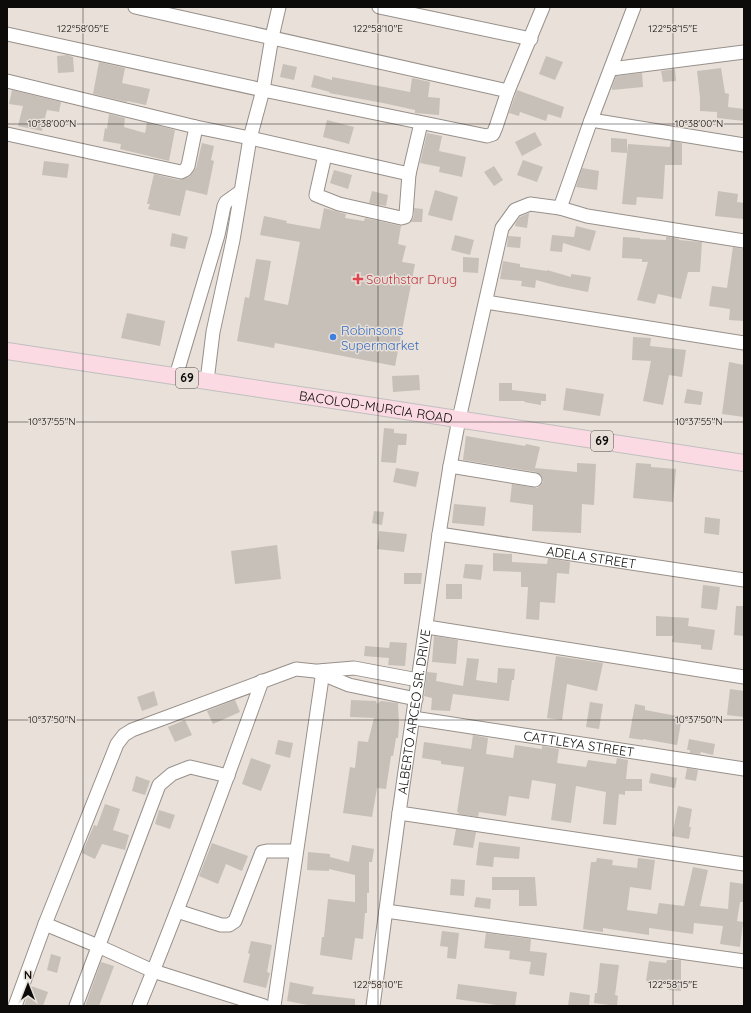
<svg xmlns="http://www.w3.org/2000/svg" width="751" height="1013" viewBox="0 0 751 1013" font-family="Quicksand,sans-serif">
<style>
.building{fill:#c6c0b8}
.lines{fill:none;stroke-linecap:round;stroke-linejoin:round}
.minor-casing{stroke:#98908a;stroke-width:15}
.major-casing{stroke:#c0c0bf;stroke-width:18}
.minor{stroke:#fff;stroke-width:13}
.major{stroke:#fbdae3;stroke-width:16}
.ticks{fill:none;stroke:#0d0b09;stroke-width:1;stroke-opacity:0.45}
.health-dot{fill:#e0444e;stroke:#e8e0d9;stroke-width:1.5}
.shop-dot{fill:#3f7fe0;stroke:#e8e0d9;stroke-width:1.5}
.labels{text-anchor:middle;stroke-width:3;stroke-linejoin:round;paint-order:stroke}
.shield{fill:#e8e0d9;stroke:#4f4b47;stroke-width:1}
.shield-label{font-size:12px;font-weight:bold;fill:#0d0b09}
.health-label{font-size:13px;fill:#be3a42;stroke:#e8e0d9;text-anchor:start}
.shop-label{font-size:13px;fill:#366cbe;stroke:#e8e0d9;text-anchor:start}
.street-label{font-size:13px;fill:#0d0b09;stroke:#e8e0d9}
.ticks-label{font-size:10px;text-anchor:middle;fill:#0d0b09;stroke:#e8e0d9;stroke-width:3;stroke-linejoin:round;paint-order:stroke}
</style>
<rect width="100%" height="100%" fill="#e8e0d9"/>
<g class="building">
<path d="M67,55L73,57L74,72L58,73L57,56Z"/>
<path d="M546,56L563,62L555,80L539,74Z"/>
<path d="M99,62L125,68L122,83L150,89L146,105L127,101V102L93,94Z"/>
<path d="M283,64L297,67L294,80L280,77Z"/>
<path d="M721,68L725,93L729,94L728,107L744,109V121L717,118V112L700,111V97L697,71Z"/>
<path d="M675,69L676,81L663,82L661,71Z"/>
<path d="M642,73L643,87L612,90V87L616,76Z"/>
<path d="M314,75L332,80V77L410,92L412,78L430,82L428,97L440,98L439,115L415,113V110L383,103L329,93L330,92L311,87Z"/>
<path d="M12,90L61,102L59,112L47,110L42,131L18,126L23,106L9,104Z"/>
<path d="M517,90L564,107L561,118L548,114L546,121L520,112L519,116L509,113Z"/>
<path d="M109,114L125,118L124,127L145,133L147,123L175,130L169,161L120,149L121,144L103,141L105,128L107,129Z"/>
<path d="M327,120L354,127L349,144L323,137Z"/>
<path d="M535,132L542,145L522,156L515,142Z"/>
<path d="M427,133L442,136L439,151L466,157L462,177L439,172L440,167L420,163Z"/>
<path d="M611,138L627,139V153L611,152Z"/>
<path d="M671,141L682,143V165H665L663,199L637,197L636,205L622,204L628,144L670,147Z"/>
<path d="M202,143L214,146L211,160L214,161L207,195L186,190L180,216L148,209L150,204H147L154,174L179,180L189,177L196,168Z"/>
<path d="M523,160L543,167L537,182L517,175Z"/>
<path d="M44,161L69,164L67,178L42,175Z"/>
<path d="M494,166L503,180L494,186L484,172Z"/>
<path d="M582,168L599,171L597,190L576,187Z"/>
<path d="M334,170L352,175L348,189L330,183Z"/>
<path d="M435,190L458,197L452,221L428,215Z"/>
<path d="M372,191L388,195L386,206L369,203Z"/>
<path d="M718,191L738,194L737,202L744,203V219L715,216Z"/>
<path d="M324,208L346,214L345,218L364,221L365,218L401,226L398,244L406,246L402,262L415,264L395,366L275,343L274,348L237,341L245,297L249,298L256,259L271,261L264,300L288,305L300,242L260,235L264,216L287,221L286,223L320,229Z"/>
<path d="M414,208L423,209L422,222H411L414,216Z"/>
<path d="M529,213L527,228L515,226L516,222L520,217Z"/>
<path d="M576,226L596,231L590,251L563,243L562,252L550,251L552,235L574,237Z"/>
<path d="M172,233L188,237L185,249L170,246Z"/>
<path d="M455,235L474,240L470,255L451,250Z"/>
<path d="M508,236L521,237L520,248L507,247Z"/>
<path d="M623,237L640,238V239L666,240V237H669L679,239V240L702,242L700,272H688L681,299L658,294L655,304L637,300L648,262H642V259L622,258Z"/>
<path d="M733,247L744,249V321L729,320L730,309L709,306L712,286L727,288Z"/>
<path d="M463,257L479,258L478,273L463,272Z"/>
<path d="M503,261L520,264V267L547,271V270L571,277V274L591,277L588,292L558,286L536,280L535,288L521,286L522,281L500,279Z"/>
<path d="M127,313L165,321L160,346L121,338Z"/>
<path d="M633,337L651,338L650,346L686,350L682,377L669,375L663,405L643,401L651,361L632,360Z"/>
<path d="M729,362L744,365V417L722,414Z"/>
<path d="M419,375L420,390L393,392L392,376Z"/>
<path d="M499,383H512V390L546,394V401H541V405L524,402L525,401H499Z"/>
<path d="M566,388L604,394L600,416L563,410Z"/>
<path d="M687,389L703,392L701,405L684,403Z"/>
<path d="M384,428L394,429V433L407,434L406,445H398L396,463L381,462Z"/>
<path d="M466,436L525,446L526,444L540,447L535,468L577,472V463L596,464L594,505L582,504L581,533L532,531L533,505L510,502L512,484L537,488L541,485L543,482L542,477L536,472L463,460Z"/>
<path d="M636,463L651,464V467L676,469L673,502L633,498Z"/>
<path d="M396,468L419,472L416,487L393,482Z"/>
<path d="M454,504L486,507L484,526L452,523Z"/>
<path d="M374,511L384,512L382,525L372,523Z"/>
<path d="M705,517L720,519L719,535L704,533Z"/>
<path d="M379,531L407,534L404,552L377,549Z"/>
<path d="M277,545L281,579L235,584L231,551Z"/>
<path d="M493,553L512,554V562L547,564L548,558L570,562L569,574L557,573L555,603L540,602L539,620L526,619L528,587H521V572L493,571Z"/>
<path d="M465,564L483,565L481,580L463,578Z"/>
<path d="M404,573H422L421,584H404Z"/>
<rect x="446" y="584" width="16" height="15"/>
<path d="M703,585L720,587L717,610L701,608Z"/>
<path d="M736,606H744V636L734,635Z"/>
<path d="M656,616L689,618L688,626L715,630L712,650L701,649V645L672,642L673,636H656Z"/>
<path d="M434,636L458,640L456,664L432,662Z"/>
<path d="M390,642L407,643L405,666L388,665L389,658L364,656L365,646L389,648Z"/>
<path d="M556,656L603,663L597,691L567,684L562,720L547,718Z"/>
<path d="M467,658L479,659L476,680L497,683L498,668L515,669L514,680H512L509,701L453,694L450,711L431,710L432,698L424,696L427,672L437,673L436,681L463,686Z"/>
<path d="M730,689L744,691V717L727,715Z"/>
<path d="M154,691L158,705L142,711L137,697Z"/>
<path d="M235,700L240,712L213,724L207,711Z"/>
<path d="M351,700L376,701L377,704L381,701L398,703L399,724L398,738H396L393,756H391L386,789L377,788L372,817L343,813L350,767L355,768L358,741L368,742L374,718L350,717Z"/>
<path d="M590,702L603,704L599,729L586,727Z"/>
<path d="M635,704L645,706V710L682,717L677,745L643,739V740L629,738Z"/>
<path d="M185,720L192,735L175,742L168,727Z"/>
<path d="M473,735L488,738L486,754L513,758L515,745L542,749V746L559,749L557,763L586,767L588,760L616,764L617,758L628,760L626,779H642V791H625V795L619,794L616,825L603,824L606,792L576,786L571,823L551,820L556,784L532,780L529,799L509,796L506,816L479,812L478,817L458,814L459,812H457L464,767L441,764V761L422,758L424,742L471,749Z"/>
<path d="M689,739L715,744L713,755L701,752L700,754L690,753V750H687Z"/>
<path d="M278,740L293,743L290,758L275,754Z"/>
<path d="M251,758L271,765L261,791L242,784Z"/>
<path d="M687,768L698,770L696,781L685,779Z"/>
<path d="M651,773L677,778L675,788L649,783Z"/>
<path d="M136,776L150,781L145,795L132,791Z"/>
<path d="M105,804L120,809L113,830L129,835L125,850L102,844L95,859L82,853L94,825L97,826Z"/>
<path d="M678,806L692,809L689,827H691L689,839L672,836Z"/>
<path d="M159,810L175,815L170,829L155,824Z"/>
<path d="M456,829L476,832L473,848L453,845Z"/>
<path d="M479,842L520,847L519,859L494,857L493,867L476,865Z"/>
<path d="M212,843L248,856L242,871L226,864L218,884L199,876Z"/>
<path d="M352,845L374,849L372,862H369V893H367V913H365L363,939L355,938L352,960L320,955L322,937H324L328,899L355,902V875L329,869V871L307,870L308,852L330,854V857L349,862Z"/>
<path d="M597,858L613,860L612,865L637,868L638,858L655,860L651,890L630,887L627,910L657,914L659,903L684,906L693,867L708,870L700,906L728,909L730,882L744,884V902H740L737,921L743,922L740,947L720,944L723,926L694,923L693,934L649,928V935L603,928V932L583,929L591,862H596Z"/>
<path d="M492,877H535L537,906H519V890H492Z"/>
<path d="M451,879L465,880L464,896L450,895Z"/>
<path d="M476,897L491,899L490,909L474,907Z"/>
<path d="M442,931L459,933L456,959L447,958L448,947L440,946Z"/>
<path d="M486,933L531,939L530,951L547,953L544,976L529,974L531,962L509,959L510,951L484,948Z"/>
<path d="M251,941L272,945L267,972L270,973L266,988L243,982L250,954L248,953Z"/>
<path d="M51,954L61,957L57,973L47,970Z"/>
<path d="M667,960H681V991L668,990V984L646,981L649,961L666,963Z"/>
<path d="M101,962L114,966L99,1006H85Z"/>
<path d="M600,963L619,965L615,995L618,996L617,1006L594,1003L595,993H597Z"/>
<path d="M290,982L314,987L312,994L355,999V1006H313L287,1001Z"/>
<path d="M458,984L517,992L515,1006H504L456,999Z"/>
<path d="M31,986L48,992L43,1006H24Z"/>
<path d="M570,992L590,995L589,1006H568Z"/>
</g>
<g class="lines">
<defs>
<g id="minor">
<path d="M135,7L508,91"/>
<path d="M379,7L531,39"/>
<path d="M7,34L263,90L487,136L493,134L496,127L508,91L543,7"/>
<path d="M611,69L744,52"/>
<path d="M7,81L196,127L250,138L409,174"/>
<path d="M591,120L744,145"/>
<path d="M7,134L181,172L185,170L188,166L196,127"/>
<path d="M325,155L316,195L339,204L401,218L405,217L406,214L409,174L421,123"/>
<path d="M560,208L587,216L744,241"/>
<path d="M486,302L744,343"/>
<path d="M176,376L218,235L224,206L226,202L240,192"/>
<path d="M207,381L213,332L233,240L250,138L263,90L272,37L279,7"/>
<path d="M450,466L535,480"/>
<path id="s1" d="M439,534L744,580"/>
<path d="M427,627L744,677"/>
<path d="M318,671L354,668L418,680"/>
<path id="s2" d="M413,718L744,769"/>
<path d="M399,813L744,864"/>
<path d="M177,911L221,925H229L235,921L262,852L267,851H296"/>
<path d="M386,911L744,961"/>
<path d="M45,924L98,946L153,971L264,1006"/>
<path d="M15,1006L45,924L117,744L124,735L132,730L296,669L315,671L349,685L416,699"/>
<path d="M76,1006L159,785L172,774L190,767L228,776"/>
<path d="M139,1006C183,899 223,790 262,681"/>
<path d="M274,1006L323,671"/>
<path id="s3" d="M373,1006L399,813L439,534L450,466L459,419L502,228L515,210L530,204L560,208L591,120L634,7"/>
</g>
<g id="major">
<path id="s4" d="M7,351L366,405L744,463"/>
</g>
</defs>
<use href="#minor" class="minor-casing"/>
<use href="#major" class="major-casing"/>
<use href="#minor" class="minor"/>
<use href="#major" class="major"/>
</g>
<path class="ticks" d="M83,7V1006M378,7V1006M673,7V1006M7,124H744M7,422H744M7,720H744"/>
<path class="health-dot" d="M356 273h4v4h4v4h-4v4h-4v-4h-4v-4h4z"/>
<circle class="shop-dot" cx="333" cy="337" r="4"/>
<g class="labels">
<g class="shield">
<rect x="176" y="368" width="22" height="20" rx="3"/>
<rect x="591" y="431" width="22" height="20" rx="3"/>
</g>
<g class="shield-label">
<text x="187" y="382">69</text>
<text x="602" y="445">69</text>
</g>
<g class="health-label">
<text x="366" y="284">Southstar Drug</text>
</g>
<g class="shop-label">
<text x="341" y="335">Robinsons<tspan x="341" dy="15">Supermarket</tspan></text>
</g>
<g class="street-label">
<text dy="5" stroke="none"><textPath href="#s4" startOffset="373">BACOLOD-MURCIA ROAD</textPath></text>
<text dy="5" stroke="none"><textPath href="#s1" startOffset="154">ADELA STREET</textPath></text>
<text dy="5" stroke="none"><textPath href="#s3" startOffset="297">ALBERTO ARCEO SR. DRIVE</textPath></text>
<text dy="5" stroke="none"><textPath href="#s2" startOffset="168">CATTLEYA STREET</textPath></text>
</g>
</g>
<g class="ticks-label">
<text x="83" y="32">122°58'05"E</text>
<text x="378" y="32">122°58'10"E</text>
<text x="673" y="32">122°58'15"E</text>
<text x="52" y="127">10°38'00"N</text>
<text x="699" y="127">10°38'00"N</text>
<text x="52" y="425">10°37'55"N</text>
<text x="699" y="425">10°37'55"N</text>
<text x="52" y="723">10°37'50"N</text>
<text x="699" y="723">10°37'50"N</text>
<text x="378" y="988">122°58'10"E</text>
<text x="673" y="988">122°58'15"E</text>
</g>
<rect width="751" height="1013" fill="none" stroke="#0d0b09" stroke-width="16"/>
<g transform="translate(28 985)" stroke="#e8e0d9" stroke-width="3" paint-order="stroke">
<path d="M0-3L7 15L0 10L-7 15Z" fill="#0d0b09"/>
<text y="-6" font-size="11" font-weight="bold" text-anchor="middle" fill="#0d0b09">N</text>
</g>
</svg>
